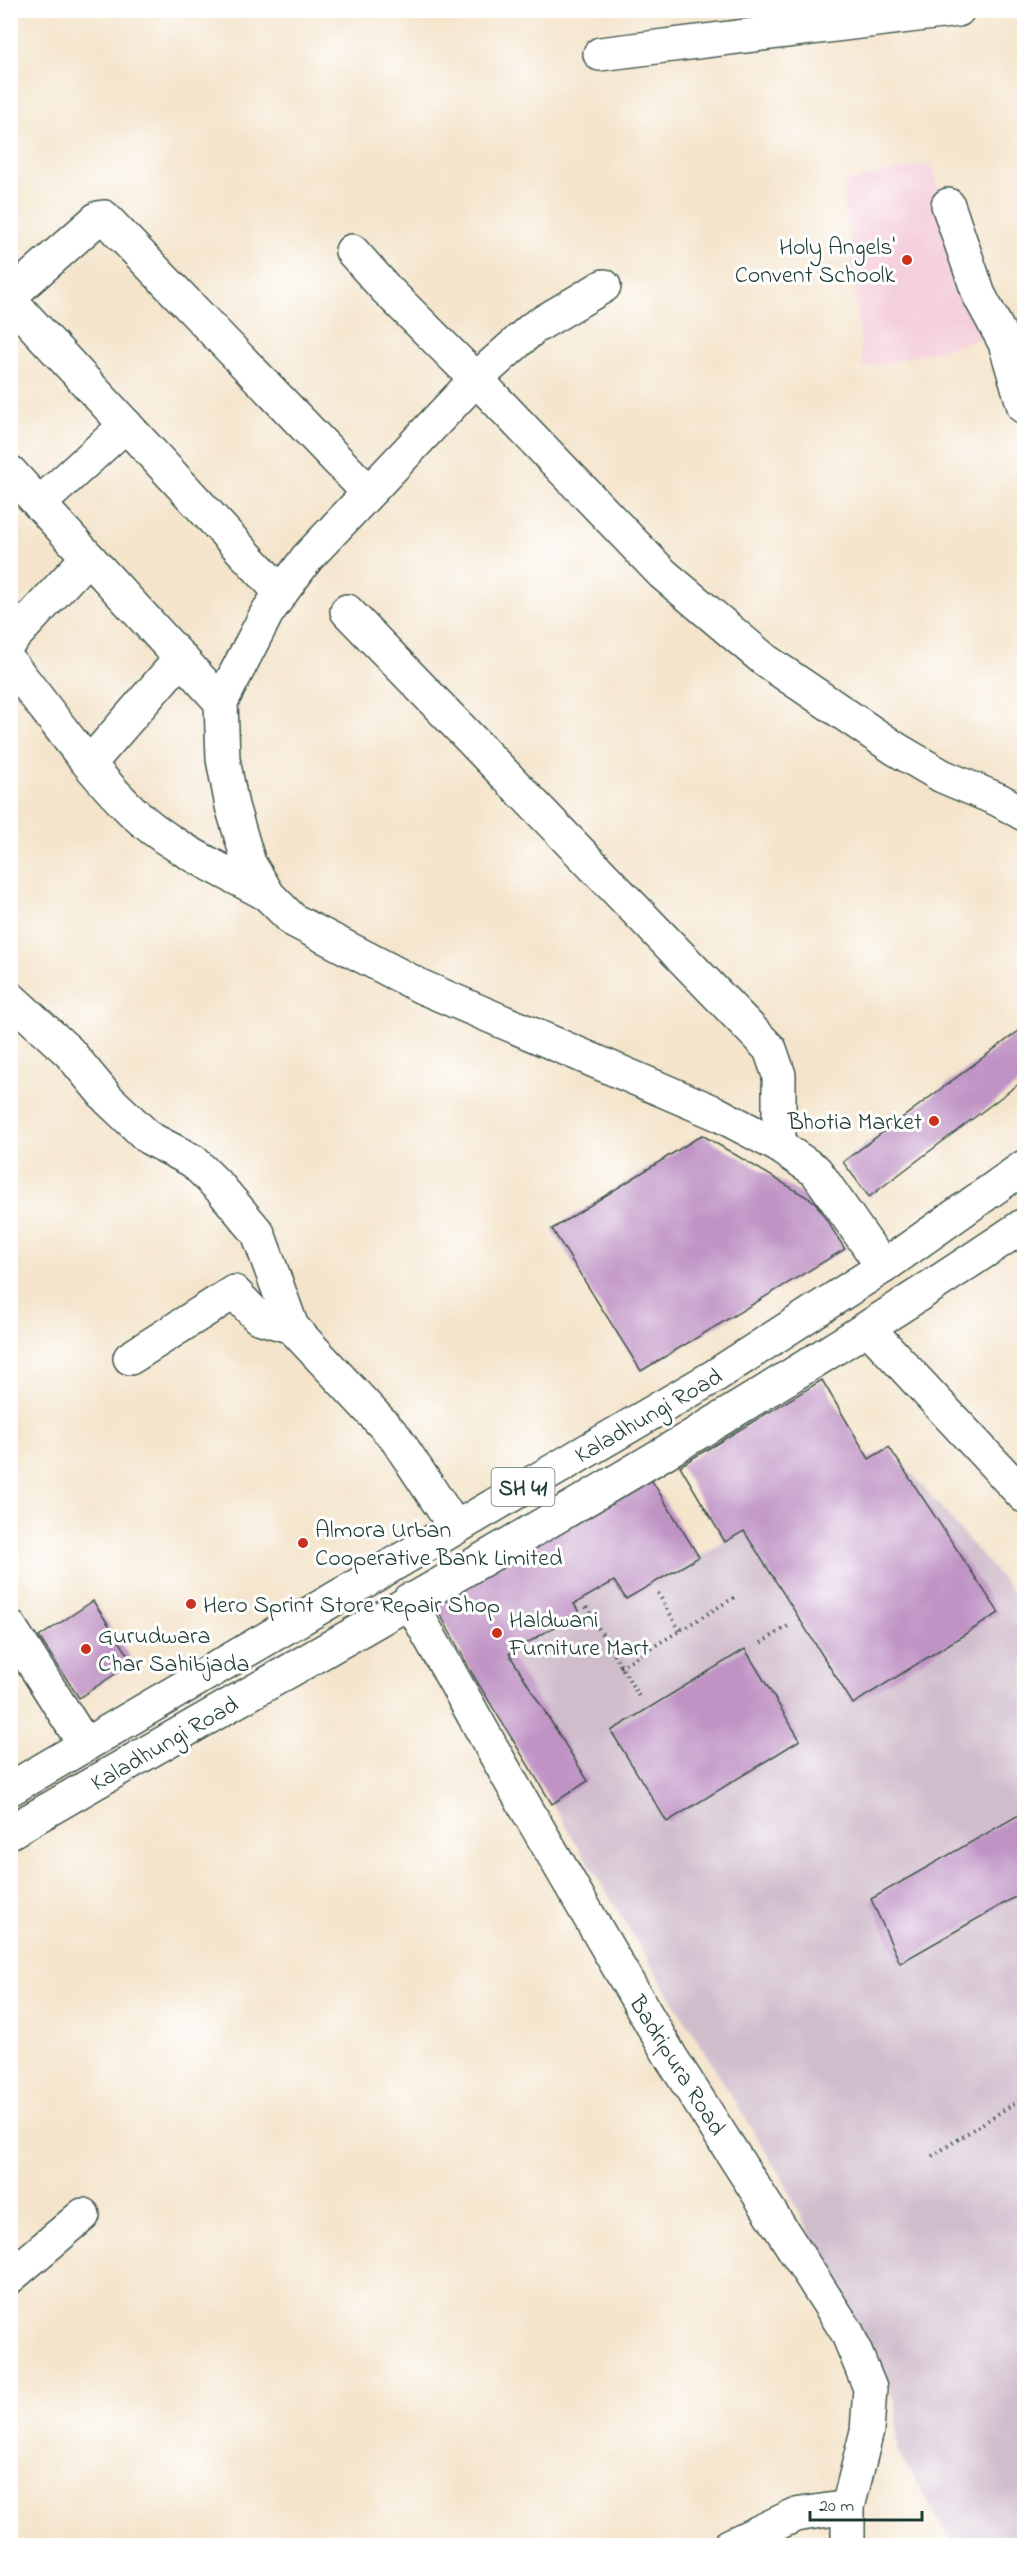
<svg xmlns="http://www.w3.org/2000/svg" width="1035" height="2556" viewBox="0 0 1035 2556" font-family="'Indie Flower',sans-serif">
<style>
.built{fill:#f4cfdc}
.industrial{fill:#d0bdcc}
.building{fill:#bf93c4}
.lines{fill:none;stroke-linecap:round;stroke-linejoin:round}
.minor-casing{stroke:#3f564b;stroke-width:36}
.major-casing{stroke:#3f564b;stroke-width:36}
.path{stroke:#3f564b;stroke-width:4;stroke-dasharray:1.5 4.5;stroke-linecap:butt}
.minor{stroke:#fff;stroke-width:33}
.major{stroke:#fff;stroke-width:33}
.poi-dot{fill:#c8321e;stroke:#fff;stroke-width:2}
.labels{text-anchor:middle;stroke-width:6;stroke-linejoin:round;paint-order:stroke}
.shield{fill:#fff;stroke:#627771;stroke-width:1.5}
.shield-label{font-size:22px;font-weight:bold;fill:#1f3d34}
.poi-label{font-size:24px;fill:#1f3d34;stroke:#fff;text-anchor:start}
.street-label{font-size:24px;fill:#1f3d34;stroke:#fff}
</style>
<rect width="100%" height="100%" fill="#fff"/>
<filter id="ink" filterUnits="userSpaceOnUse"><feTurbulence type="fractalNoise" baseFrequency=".0167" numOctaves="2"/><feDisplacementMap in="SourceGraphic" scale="12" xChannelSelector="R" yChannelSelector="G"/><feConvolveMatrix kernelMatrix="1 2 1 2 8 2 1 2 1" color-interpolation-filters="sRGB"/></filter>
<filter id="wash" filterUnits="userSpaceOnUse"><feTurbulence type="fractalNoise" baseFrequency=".008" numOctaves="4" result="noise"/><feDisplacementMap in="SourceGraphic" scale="24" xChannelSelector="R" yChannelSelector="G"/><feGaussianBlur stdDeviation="1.35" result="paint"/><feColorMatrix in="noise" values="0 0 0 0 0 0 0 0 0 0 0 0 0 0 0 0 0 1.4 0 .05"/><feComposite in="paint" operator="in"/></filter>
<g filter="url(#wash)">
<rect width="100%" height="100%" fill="#f4e4cb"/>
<path class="built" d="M931,163L987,337L863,369L843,183Z"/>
<path class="industrial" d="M889,1447L1024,1605V2545H954L897,2450L896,2402L782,2178L473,1675L579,1612L574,1604L614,1581L626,1599Z"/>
<g id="blocks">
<g class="building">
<path d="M1024,1027V1080L869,1197L843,1162Z"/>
<path d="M702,1135L815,1202L845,1249L641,1371L552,1229Z"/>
<path d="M822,1380L869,1459L889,1447L999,1613L853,1704L744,1531L725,1542L680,1466Z"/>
<path d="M649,1476L699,1557L626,1599L614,1581L574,1604L579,1612L509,1654L588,1781L552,1804L473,1675L434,1603Z"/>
<path d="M93,1601L133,1662L79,1698L39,1637Z"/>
<path d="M745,1649L800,1740L667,1822L611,1731Z"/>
<path d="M1024,1812V1892L900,1963L871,1899Z"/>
</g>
</g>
</g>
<g filter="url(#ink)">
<use href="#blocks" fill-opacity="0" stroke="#3f564b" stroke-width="1.5"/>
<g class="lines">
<defs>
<g id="minor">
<path d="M600,54L958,10"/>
<path d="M948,205L979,295L1005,343L1024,407"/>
<path d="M352,251L385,288L476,379L663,574L766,661L896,749L942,776L999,800L1024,814"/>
<path d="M604,286L533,328L476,379L307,558L281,593L267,613L221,702L223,759L232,806L249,863L269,896L293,920L422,987L716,1113L779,1146L816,1171L883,1267"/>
<path d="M10,296L98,218L104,217L368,492"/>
<path d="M10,300L281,593"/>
<path d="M10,472L221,702"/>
<path d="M39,504L126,425"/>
<path d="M347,611L770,1049L779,1075V1146"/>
<path d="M10,641L88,557"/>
<path d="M10,663C49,711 88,769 132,811C170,848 223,870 268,895"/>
<path d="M90,763L181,658"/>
<path d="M10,998L69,1052L108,1099L149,1138L193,1161L221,1189L258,1233L292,1327L395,1437L455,1527"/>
<path d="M868,1328L1024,1496"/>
<path d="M130,1358L234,1292L258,1317L292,1327"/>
<path d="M409,1600L511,1782L672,2059L847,2332L870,2388L867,2431L848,2507V2546"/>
<path d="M10,1627L85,1745"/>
<path d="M10,2277L83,2215"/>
<path d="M729,2546L795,2515L848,2507"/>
</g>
<g id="major">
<path d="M10,1789L713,1377L883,1267L1024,1167"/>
<path d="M10,1832C350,1633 698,1446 1024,1225"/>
</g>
</defs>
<use href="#minor" class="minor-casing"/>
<use href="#major" class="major-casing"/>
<g class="path">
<path d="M658,1593L680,1631"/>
<path d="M586,1607L641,1700"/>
<path d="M761,1643L788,1626"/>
<path d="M620,1667L735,1597"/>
<path d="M932,2156L1024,2097"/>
</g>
<use href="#minor" class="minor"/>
<use href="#major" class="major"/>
</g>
</g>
<g class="poi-dot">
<circle cx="907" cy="260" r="6"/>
<circle cx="934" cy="1121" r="6"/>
<circle cx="303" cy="1543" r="6"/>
<circle cx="191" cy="1604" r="6"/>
<circle cx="497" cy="1633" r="6"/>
<circle cx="86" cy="1649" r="6"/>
</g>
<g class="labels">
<rect class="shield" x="491.5" y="1468" width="63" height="38" rx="4.5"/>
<g class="shield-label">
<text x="523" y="1495">SH 41</text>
</g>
<g class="poi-label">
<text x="895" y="254" text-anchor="end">Holy Angels'<tspan x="895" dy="28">Convent Schoolk</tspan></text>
<text x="922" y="1129" text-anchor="end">Bhotia Market</text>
<text x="315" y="1537">Almora Urban<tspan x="315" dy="28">Cooperative Bank Limited</tspan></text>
<text x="203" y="1612">Hero Sprint Store Repair Shop</text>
<text x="509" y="1627">Haldwani<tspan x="509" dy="28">Furniture Mart</tspan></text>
<text x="98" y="1643">Gurudwara<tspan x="98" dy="28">Char Sahibjada</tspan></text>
</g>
<g class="street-label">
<text transform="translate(648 1415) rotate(-30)" y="8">Kaladhungi Road</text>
<text transform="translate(164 1743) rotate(-30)" y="8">Kaladhungi Road</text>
<text transform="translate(678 2065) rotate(58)" y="8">Badripura Road</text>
</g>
</g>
<rect width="1035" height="2556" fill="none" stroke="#fff" stroke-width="36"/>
<path d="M810 2511v9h112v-9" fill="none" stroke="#1f3d34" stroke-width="3"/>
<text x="819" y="2511" font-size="18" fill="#1f3d34" stroke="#ffffff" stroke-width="4.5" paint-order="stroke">20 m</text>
</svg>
